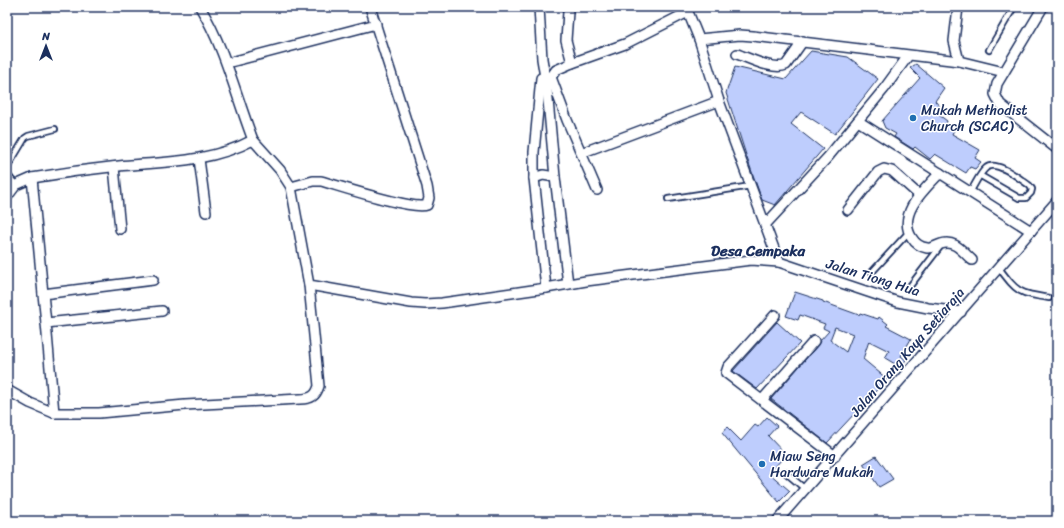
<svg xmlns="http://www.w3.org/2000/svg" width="1064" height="528" viewBox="0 0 1064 528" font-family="Sriracha,sans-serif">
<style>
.building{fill:#becdfd;stroke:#1b2f5e;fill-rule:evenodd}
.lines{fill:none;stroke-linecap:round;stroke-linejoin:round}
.lane-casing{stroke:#1b2f5e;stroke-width:8}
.street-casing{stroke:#1b2f5e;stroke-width:12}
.lane{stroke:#fff;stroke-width:4.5}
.street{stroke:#fff;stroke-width:9}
.poi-dot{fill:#1f6fb2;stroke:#fff;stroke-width:1.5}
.labels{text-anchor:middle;stroke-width:3;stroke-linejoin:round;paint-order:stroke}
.poi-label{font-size:14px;fill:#1b2f5e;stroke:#fff;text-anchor:start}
.street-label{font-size:14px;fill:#1b2f5e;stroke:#fff}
.neighbourhood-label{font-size:15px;font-weight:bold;fill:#1b2f5e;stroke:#fff}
</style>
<rect width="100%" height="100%" fill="#fff"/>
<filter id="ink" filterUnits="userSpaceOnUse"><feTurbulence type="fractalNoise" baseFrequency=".025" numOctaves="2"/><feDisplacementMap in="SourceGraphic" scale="8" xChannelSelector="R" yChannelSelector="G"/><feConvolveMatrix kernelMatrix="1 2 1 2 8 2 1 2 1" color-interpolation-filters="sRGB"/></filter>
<g filter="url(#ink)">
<g class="building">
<path d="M811,51L848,57L878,79L835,134L801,112L791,124L823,149L775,205L762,200L747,158L726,93L735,67L786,79Z"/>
<path d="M916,64L944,88L935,101L943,110L939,115L947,121L946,124L954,130L952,134L980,150L975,158L981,162L975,169L970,167L966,173L935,154L930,159L915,147L913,149L894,137L896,134L885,128L882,121L920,78L910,68Z"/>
<path d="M795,292L823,301V302L859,315L860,313L878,319L879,317L888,324L886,326L911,339L901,356L906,360L900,367L885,358L889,351L869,341L863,359L887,379L827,443L771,399L818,345L820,341L829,331L823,328L825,324L800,315L798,320L786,316ZM835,327L853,334L846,352L830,340Z"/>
<path d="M777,322L800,343L757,389L733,371Z"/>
<path d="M767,417L777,426L768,436L786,455L769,473L790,491L779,502L722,433L727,427L741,441L755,425L758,427Z"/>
<path d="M876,456L893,479L879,487L863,464Z"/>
</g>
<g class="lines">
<defs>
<g id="lane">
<path d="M989,50L1014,7"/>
<path d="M7,168L25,138L28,136L55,129"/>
<path d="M7,174L16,185"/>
<path d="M970,192C975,185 979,174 986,168C996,159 1020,179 1029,185L1032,189L1031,193L1026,198H1019L981,176"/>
<path d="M668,199L751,186"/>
<path d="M999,268C1018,293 1018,293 1049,298"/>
<path d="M872,272L908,233"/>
<path d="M910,286L940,247"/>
<path d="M785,472L805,489"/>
</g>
<g id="street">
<path d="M200,7C225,48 236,96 253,140"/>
<path d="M539,7L542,59L547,89L555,177L568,284"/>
<path d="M958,7L954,41L959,61"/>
<path d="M1043,7L997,84L995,94L1000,104L1057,149"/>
<path d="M568,12L566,40L572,63L625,44L688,12"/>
<path d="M699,39L740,35L753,36L959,61L1004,72"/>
<path d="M737,54C749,58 774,71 786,65L803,41"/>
<path d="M227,63L376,24"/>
<path d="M572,63L556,70L551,77L567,120L597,190"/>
<path d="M541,78L534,152V178L546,288"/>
<path d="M858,121L1031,231"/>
<path d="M581,153L719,101"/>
<path d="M199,159L206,212"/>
<path d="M114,167L120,229"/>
<path d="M940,173C925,189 896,214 912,238C915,243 921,247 927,248C932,249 937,245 941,244C954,239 963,252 972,260"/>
<path d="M32,178C61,173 90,169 119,166C165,162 212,162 253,140L280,170L291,187L309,285L411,303L425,304L442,303L546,288L586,281L751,260L779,262L719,101L699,39L686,7"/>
<path d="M534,178L543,175L555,177"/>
<path d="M291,187L313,181H321C339,186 414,211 427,205L429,198L427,186L370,7"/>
<path d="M7,197L16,185L32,178L43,294"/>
<path d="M848,210L878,172L884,169L892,171L919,195"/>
<path d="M765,225L828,157L884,89L908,56"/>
<path d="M779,262L898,302L928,308L961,312"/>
<path d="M162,311L46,323L54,413H99L185,405L300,399C311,399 316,396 319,386L309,285"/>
<path d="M775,315L728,367L726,373L835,456"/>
<path d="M46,323L43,294L153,280"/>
<path d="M7,390L30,403L54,413"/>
<path d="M762,400L814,341"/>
<path d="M777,521L1057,201"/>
</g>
</defs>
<use href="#lane" class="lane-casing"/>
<use href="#street" class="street-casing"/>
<use href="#lane" class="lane"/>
<use href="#street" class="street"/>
</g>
</g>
<g class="poi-dot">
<circle cx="913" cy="118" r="4"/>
<circle cx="762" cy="464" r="4"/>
</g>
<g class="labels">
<g class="poi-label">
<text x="921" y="115">Mukah Methodist<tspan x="921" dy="16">Church (SCAC)</tspan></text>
<text x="770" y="461">Miaw Seng<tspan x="770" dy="16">Hardware Mukah</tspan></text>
</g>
<g class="street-label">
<text transform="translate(873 277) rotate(17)" y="5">Jalan Tiong Hua</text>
<text transform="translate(907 352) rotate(-49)" y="5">Jalan Orang Kaya Setiaraja</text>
</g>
<g class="neighbourhood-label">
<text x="758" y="256">Desa Cempaka</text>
</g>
</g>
<rect width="1064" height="528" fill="none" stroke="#fff" stroke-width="24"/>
<rect x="12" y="12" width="1040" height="504" fill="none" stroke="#1b2f5e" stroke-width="1.5" filter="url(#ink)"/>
<g transform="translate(46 46)" stroke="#ffffff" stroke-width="3" paint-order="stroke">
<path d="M0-3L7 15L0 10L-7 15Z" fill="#1b2f5e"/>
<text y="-6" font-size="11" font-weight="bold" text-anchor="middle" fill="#1b2f5e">N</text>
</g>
</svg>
